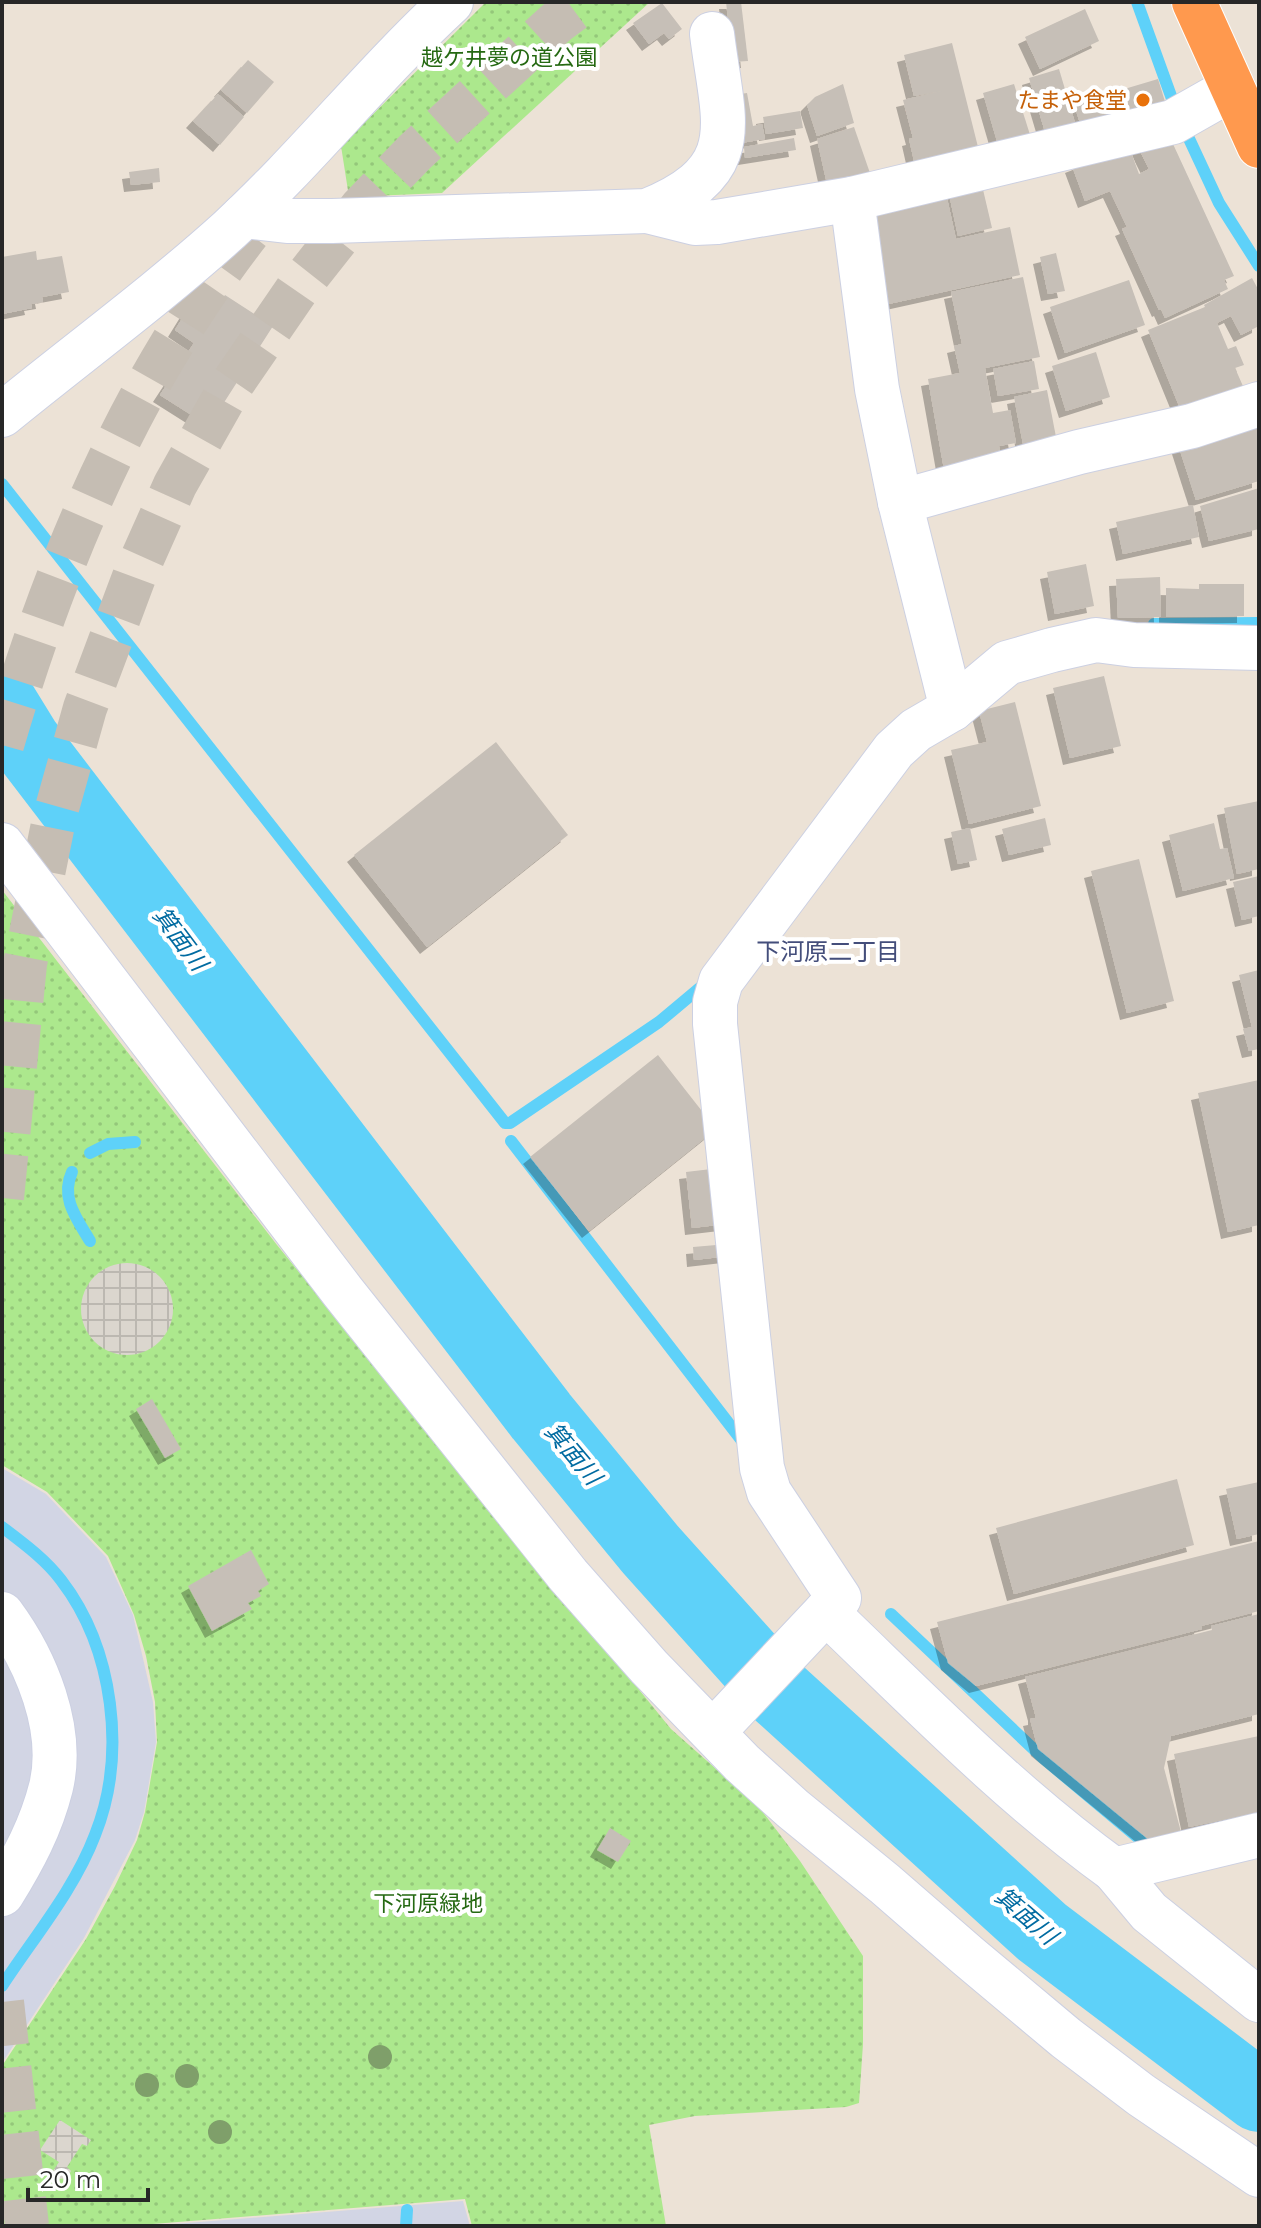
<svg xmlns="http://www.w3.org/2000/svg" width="1261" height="2228" viewBox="0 0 1261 2228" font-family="Montserrat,'Noto Sans JP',sans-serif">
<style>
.airport{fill:#d2d5e4}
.park{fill:url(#park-dots)}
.plaza{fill:url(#plaza-grid)}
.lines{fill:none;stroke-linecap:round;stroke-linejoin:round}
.stream{stroke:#5ed1f9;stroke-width:12}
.river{stroke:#5ed1f9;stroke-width:72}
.building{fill:#c6bfb7;filter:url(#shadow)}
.highway-tunnel{stroke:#c5bdb3;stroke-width:44;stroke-dasharray:44 22;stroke-linecap:butt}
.minor-casing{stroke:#ccd0e2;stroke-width:46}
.highway-casing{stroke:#fff;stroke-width:46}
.minor{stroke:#fff;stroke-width:44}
.highway{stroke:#ff994e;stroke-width:44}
.tree{fill:#7f9f6a}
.food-dot{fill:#e8710a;stroke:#fff;stroke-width:3}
.labels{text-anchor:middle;stroke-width:8;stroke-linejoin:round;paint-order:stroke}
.park-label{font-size:22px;fill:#256912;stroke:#fff}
.food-label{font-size:22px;fill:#c56008;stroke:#fff;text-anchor:end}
.water-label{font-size:24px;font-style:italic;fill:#016ba1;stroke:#fff}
.neighbourhood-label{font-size:24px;fill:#444e7b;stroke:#fff}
</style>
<defs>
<pattern id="park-dots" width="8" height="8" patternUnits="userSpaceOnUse" patternTransform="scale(2)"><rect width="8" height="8" fill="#ace88d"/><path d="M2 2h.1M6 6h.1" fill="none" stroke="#94c77a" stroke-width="1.8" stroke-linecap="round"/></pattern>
<pattern id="plaza-grid" width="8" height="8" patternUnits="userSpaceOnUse" patternTransform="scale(2)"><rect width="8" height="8" fill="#dbd6ce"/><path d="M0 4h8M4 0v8" fill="none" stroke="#bcb8b1"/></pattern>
<filter id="shadow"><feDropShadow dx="-7" dy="7" stdDeviation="0" flood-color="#0004"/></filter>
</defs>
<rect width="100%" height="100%" fill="#ece2d6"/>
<g class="airport">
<path d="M2,1468L46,1494L106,1557L133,1615L153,1702L156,1742L144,1812L135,1840L84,1938L2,2063Z"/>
<path d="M463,2201L470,2226H149Z"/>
</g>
<g class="park">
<path d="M486,2H650L442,193L349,197L341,146Z"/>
<path d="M2,890L277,1245L671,1729L759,1807L800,1861L863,1956V2044L859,2103L846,2107L695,2116L649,2125L666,2226H472L465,2199L128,2226H2V2066L86,1939L115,1886L137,1840L145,1812L157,1742L155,1702L146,1656L134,1615L108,1556L47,1492L2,1465Z"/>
</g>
<g class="plaza">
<circle cx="127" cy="1309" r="46"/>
<path d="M60,2120L91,2140L87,2146L82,2144L67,2167L71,2171L67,2178L59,2179L51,2174L59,2162L40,2150Z"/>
</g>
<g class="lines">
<g class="stream">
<path d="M1137,2L1175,107"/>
<path d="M1185,130L1219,203L1259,266"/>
<path d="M2,484L505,1123H510L659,1022L702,986"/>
<path d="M1154,624L1259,623"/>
<path d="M511,1141L743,1442"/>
<path d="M90,1153L108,1144L135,1142"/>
<path d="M72,1172C60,1198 77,1219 90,1241"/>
<path d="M2,1527C23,1543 45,1559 61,1580C114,1649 127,1755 95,1835C74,1890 34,1937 2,1986"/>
<path d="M891,1614L1043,1758L1142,1841"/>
<path d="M406,2226L407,2210"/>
</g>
<path class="river" d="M2,704L26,743L541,1416L650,1549L780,1694L1042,1932L1259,2096"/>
</g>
<g class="building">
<path d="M726,2H741L748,61L733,62Z"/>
<path d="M662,3L682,29L669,39L664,33L649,44L633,23Z"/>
<path d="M1085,9L1099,41L1040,69L1025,37Z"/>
<path d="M952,43L981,159L922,173L918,159L914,161L909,139L913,138L903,100L942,91L914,96L904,55Z"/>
<path d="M248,60L274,82L247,113L221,90Z"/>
<path d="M1059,69L1075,123L1045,132L1029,78Z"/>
<path d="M1158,79L1167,108L1083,133L1074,104Z"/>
<path d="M843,84L854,123L817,136L807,105L815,97Z"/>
<path d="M1014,84L1031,138L999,148L983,93Z"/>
<path d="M747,93L753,126L762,124L765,139L741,143L733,95Z"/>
<path d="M218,94L244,117L220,145L193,121Z"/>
<path d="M800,111L803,128L766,134L763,117Z"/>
<path d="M854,127L871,176L827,184L817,139Z"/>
<path d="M1167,131L1234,276L1224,280L1228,289L1165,318L1161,309L1159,310L1122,229L1127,227L1110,191L1085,201L1072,166L1128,144L1139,174L1149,169L1137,145Z"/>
<path d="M794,138L796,150L745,158L744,147Z"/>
<path d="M159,168L160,182L131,185L129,172Z"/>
<path d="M981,181L992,228L958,236L948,189Z"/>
<path d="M945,189L956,239L1010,227L1020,275L875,307L862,208Z"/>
<path d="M36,251L37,260L62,256L69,292L42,297L43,302L31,304L32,308L2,314V257Z"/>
<path d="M1056,253L1065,291L1048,294L1040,257Z"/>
<path d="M1023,277L1040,357L985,368L993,413L1010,410L1016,443L999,446L1002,465L945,475L928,379L960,373L954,346L962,344L951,292Z"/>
<path d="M1252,278L1259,291V326L1241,335L1231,316L1217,323L1228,349L1236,346L1244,365L1235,368L1246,393L1184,418L1148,330L1205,307L1204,305Z"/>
<path d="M1129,280L1145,325L1065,353L1050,307Z"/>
<path d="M201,288L221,301L225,295L273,326L209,426L160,395L194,343L175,330Z"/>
<path d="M1096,352L1110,397L1066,411L1052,366Z"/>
<path d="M1034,361L1039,389L998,396L993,369Z"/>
<path d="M1047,390L1056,437L1023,444L1014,397Z"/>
<path d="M1259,415V481L1196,500L1177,441Z"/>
<path d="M1259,488V529L1209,541L1200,506Z"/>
<path d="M1193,505L1199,537L1123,554L1116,522Z"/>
<path d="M1086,564L1094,606L1055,614L1047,572Z"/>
<path d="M1160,577L1161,617L1118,618L1116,579Z"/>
<path d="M1199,584H1244V616L1166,617V588L1199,589Z"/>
<path d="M1104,676L1121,746L1070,758L1053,688Z"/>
<path d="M1015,702L1041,806L969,824L951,750L987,742L979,711Z"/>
<path d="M496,742L568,835L427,947L354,855Z"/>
<path d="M1259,801V869L1237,874L1224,808Z"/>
<path d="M1045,818L1051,845L1009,855L1002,829Z"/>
<path d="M1214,823L1220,849L1227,848L1234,878L1183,891L1169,835Z"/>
<path d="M970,828L977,860L958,864L951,832Z"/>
<path d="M1139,859L1174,1001L1127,1013L1091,871Z"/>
<path d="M1259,876V916L1242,920L1233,882Z"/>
<path d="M1259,970V1049L1249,1051L1243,1029L1252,1027L1239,975Z"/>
<path d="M658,1055L716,1129L589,1231L530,1157Z"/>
<path d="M1259,1080V1225L1228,1232L1198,1093Z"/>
<path d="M720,1168L726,1224L692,1228L686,1172Z"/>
<path d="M728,1244L729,1256L694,1260L693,1247Z"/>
<path d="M152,1399L181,1449L165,1458L136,1409Z"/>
<path d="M1177,1479L1194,1545L1014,1594L996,1528Z"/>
<path d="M1259,1482V1534L1237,1539L1226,1489Z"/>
<path d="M1259,1541V1611L1201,1626L1202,1629L976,1686L948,1663L937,1622Z"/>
<path d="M251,1550L269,1584L258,1591L261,1596L248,1603L252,1609L212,1631L188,1586Z"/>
<path d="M1259,1614V1714L1171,1736L1164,1768L1181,1832L1149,1840L1038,1749L1030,1719L1035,1718V1714L1025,1677L1212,1630L1211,1626Z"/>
<path d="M1259,1736V1812L1189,1827L1174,1754Z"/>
<path d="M610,1828L631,1841L618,1862L597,1850Z"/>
</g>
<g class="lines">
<g class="highway-tunnel">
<path d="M2,745C57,555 138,367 264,213"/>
<path d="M2,1198L25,964L54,819L85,708L134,577L175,485L232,384L298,288L362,207L415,152L557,22L584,2"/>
<path d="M2,2002L27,2226"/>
</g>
<defs>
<g id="minor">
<path d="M852,199L877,389L900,502L952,709"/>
<path d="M647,211L695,223L717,222L852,199L1173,122L1233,88"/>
<path d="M244,216L287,221H332L647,211C748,170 723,124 712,34"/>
<path d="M2,415C78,353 157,295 229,230C307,158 373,74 451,2"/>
<path d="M900,502L1079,452L1192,426L1259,404"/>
<path d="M2,845L343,1292L568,1575L649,1667L742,1763L793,1809L885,1884L968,1956L1066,2038L1141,2095L1259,2175"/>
<path d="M826,1612C919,1701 1009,1794 1114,1870L1259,1835"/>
<path d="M2,1614C36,1660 65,1729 51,1787C41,1827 23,1860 2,1894"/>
<path d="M713,1732L839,1598L769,1492L762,1468L715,1024V1002L721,981L894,750L916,730L952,709L1007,663L1052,650L1096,640L1134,645L1259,648"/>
<path d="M1114,1870L1149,1912L1259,2000"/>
</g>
<path id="highway" d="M1194,2L1259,146"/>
</defs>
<use href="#minor" class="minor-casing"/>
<use href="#highway" class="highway-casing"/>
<use href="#minor" class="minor"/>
<use href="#highway" class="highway"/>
</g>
<g class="tree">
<circle cx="380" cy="2057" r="12"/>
<circle cx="187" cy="2076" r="12"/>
<circle cx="147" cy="2085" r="12"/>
<circle cx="220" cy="2132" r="12"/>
</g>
<circle class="food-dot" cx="1143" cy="100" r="8"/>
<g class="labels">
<g class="park-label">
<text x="509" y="65">越ケ井夢の道公園</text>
<text x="428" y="1911">下河原緑地</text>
</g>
<g class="food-label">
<text x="1127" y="108">たまや食堂</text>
</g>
<g class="water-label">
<text transform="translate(180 939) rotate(53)" y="8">箕面川</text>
<text transform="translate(573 1454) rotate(50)" y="8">箕面川</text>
<text transform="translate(1026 1916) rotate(41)" y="8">箕面川</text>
</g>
<g class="neighbourhood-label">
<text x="828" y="960">下河原二丁目</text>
</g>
</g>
<rect width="1261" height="2228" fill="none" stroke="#272727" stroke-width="8"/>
<path d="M28 2188v12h120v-12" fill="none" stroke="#272727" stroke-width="4"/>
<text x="40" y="2188" font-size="24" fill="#272727" stroke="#ffffff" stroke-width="6" paint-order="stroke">20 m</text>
</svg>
